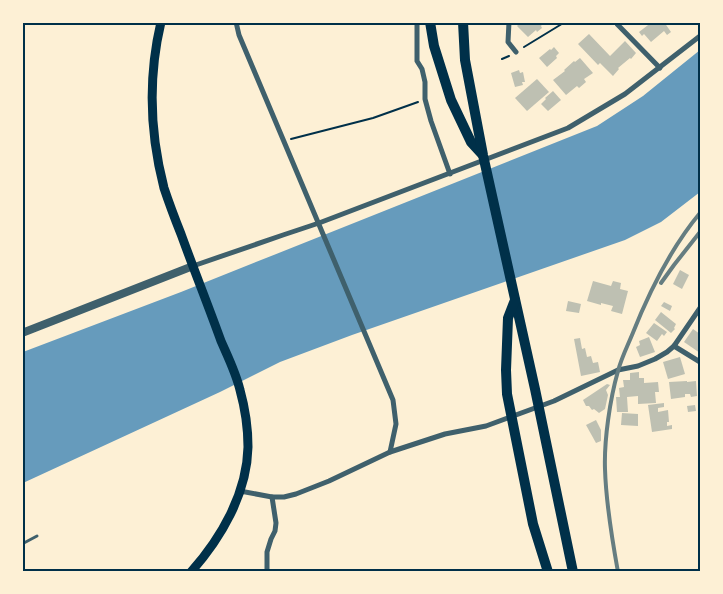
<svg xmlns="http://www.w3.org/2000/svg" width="723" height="594" viewBox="0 0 723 594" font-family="'Varela Round',sans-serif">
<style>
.water{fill:#669bbc}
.building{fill:#bec0b2}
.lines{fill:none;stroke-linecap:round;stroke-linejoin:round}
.path{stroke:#003049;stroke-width:2}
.service{stroke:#3f606c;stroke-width:3}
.minor{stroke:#3f606c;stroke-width:5}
.tertiary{stroke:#3f606c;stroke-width:8}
.secondary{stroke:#003049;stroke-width:9}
.trunk{stroke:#003049;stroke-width:10}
.rail{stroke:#657d81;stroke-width:4}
.neatline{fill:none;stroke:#003049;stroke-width:2}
</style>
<rect width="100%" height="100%" fill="#fdf0d5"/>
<path class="water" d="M700,50V192L661,222L625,240L352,335L280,362L220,392L23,483V352L181,292L597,126L643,96Z"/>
<g class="building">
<path d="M521,22H544L541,26L542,28L537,32L536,30L528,37L517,26Z"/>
<path d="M652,22H664L671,32L667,35L664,31L651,42L644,34L642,36L639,32Z"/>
<path d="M589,34L610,56L625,41L636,53L631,59L630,58L618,68L619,69L613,76L600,63L598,65L578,44Z"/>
<path d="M554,47L559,53L556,56L557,58L547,67L539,58L550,49L551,50Z"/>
<path d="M580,58L593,73L584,79L586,82L579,88L577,86L566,95L553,80L565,71L564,70L574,61L575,62Z"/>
<path d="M519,70L520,73L523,72L525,82H522L523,85L515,87L511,73Z"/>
<path d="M537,79L549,92L527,111L515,98Z"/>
<path d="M553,91L561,100L548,111L541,104L546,99L545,98Z"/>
<path d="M680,270L689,275L682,289L673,284Z"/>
<path d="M593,281L611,286L613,281L621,283L620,289L628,291L622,314L611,311L613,306L601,303V305L587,301Z"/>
<path d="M568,301L581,304L579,313L566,311Z"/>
<path d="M664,302L672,306L670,311L661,306Z"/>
<path d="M661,312L676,324L674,328L675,329L671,333L655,320Z"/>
<path d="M654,323L667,332L664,336L662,334L657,341L646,333Z"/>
<path d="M693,329L700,334V353L684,342Z"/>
<path d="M649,337L655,352L640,357L636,347L640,345L639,341Z"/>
<path d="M580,338L582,349L585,348L587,357L591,356L593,363L598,362L600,372L581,376L574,339Z"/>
<path d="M680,357L685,374L668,379L663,362Z"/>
<path d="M639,372V378H644V383L658,382L659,392H655L656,403L638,404V396L627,397L628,412H617L616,397H620L619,388L624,387L623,380H630V373Z"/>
<path d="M687,381V382L696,381L697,396L691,397L690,394H685V397L671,399L669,382Z"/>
<path d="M607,384L610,385L606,390L608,395L605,409L599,413L594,409L592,410L589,406H586L583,400Z"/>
<path d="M664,403V407L658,408V412L668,410L669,422H667V426L672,425V429L652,432L648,405Z"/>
<path d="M695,405L696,411L688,412L687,406Z"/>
<path d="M622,413L638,414V426L621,425Z"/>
<path d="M596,420L601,430V441L596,443L586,425Z"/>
</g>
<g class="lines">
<g class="path">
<path d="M524,47L565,22"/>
<path d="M502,59L509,56"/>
<path d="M291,139L373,118L418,102"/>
</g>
<path class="service" d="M22,544L37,536"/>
<g class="minor">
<path d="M236,22L239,35L393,400L396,424L390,452"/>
<path d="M417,22V61L422,69L425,82V99L431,121L450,174"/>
<path d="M509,22L508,42L516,52"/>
<path d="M617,24L660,68"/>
<path d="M193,266L283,235L319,223L568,128L625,94L700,36"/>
<path d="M674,346L700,362"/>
<path d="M240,491L272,497H284L296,494L329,481L390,452L445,434L486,426L554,401L618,370L638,366L655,359L667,352L674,346L700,308"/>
<path d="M267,572V552L271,539L275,531L276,523L272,497"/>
</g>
<path class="tertiary" d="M22,333L193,266"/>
<path class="secondary" d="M161,22C148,77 150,134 164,188C169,203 175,219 181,234C194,270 208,305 221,341C228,357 236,373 240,390C245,408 248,428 248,447C247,494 221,538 191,572"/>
<g class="trunk">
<path d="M430,22L434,46L451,100L471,142L482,154"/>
<path d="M463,22L465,60L483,155L535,389L573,572"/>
<path d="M515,300L508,318L506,370L507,394L533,524L548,572"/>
</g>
<g class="rail">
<path d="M661,283L674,265L700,232"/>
<path d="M618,572C612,539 606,503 605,469C604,440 610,399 618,371C621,359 627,347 632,335C649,292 670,249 700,213"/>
</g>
</g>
<rect width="723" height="594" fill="none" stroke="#fdf0d5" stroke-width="48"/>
<rect x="24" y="24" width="675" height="546" class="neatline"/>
</svg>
